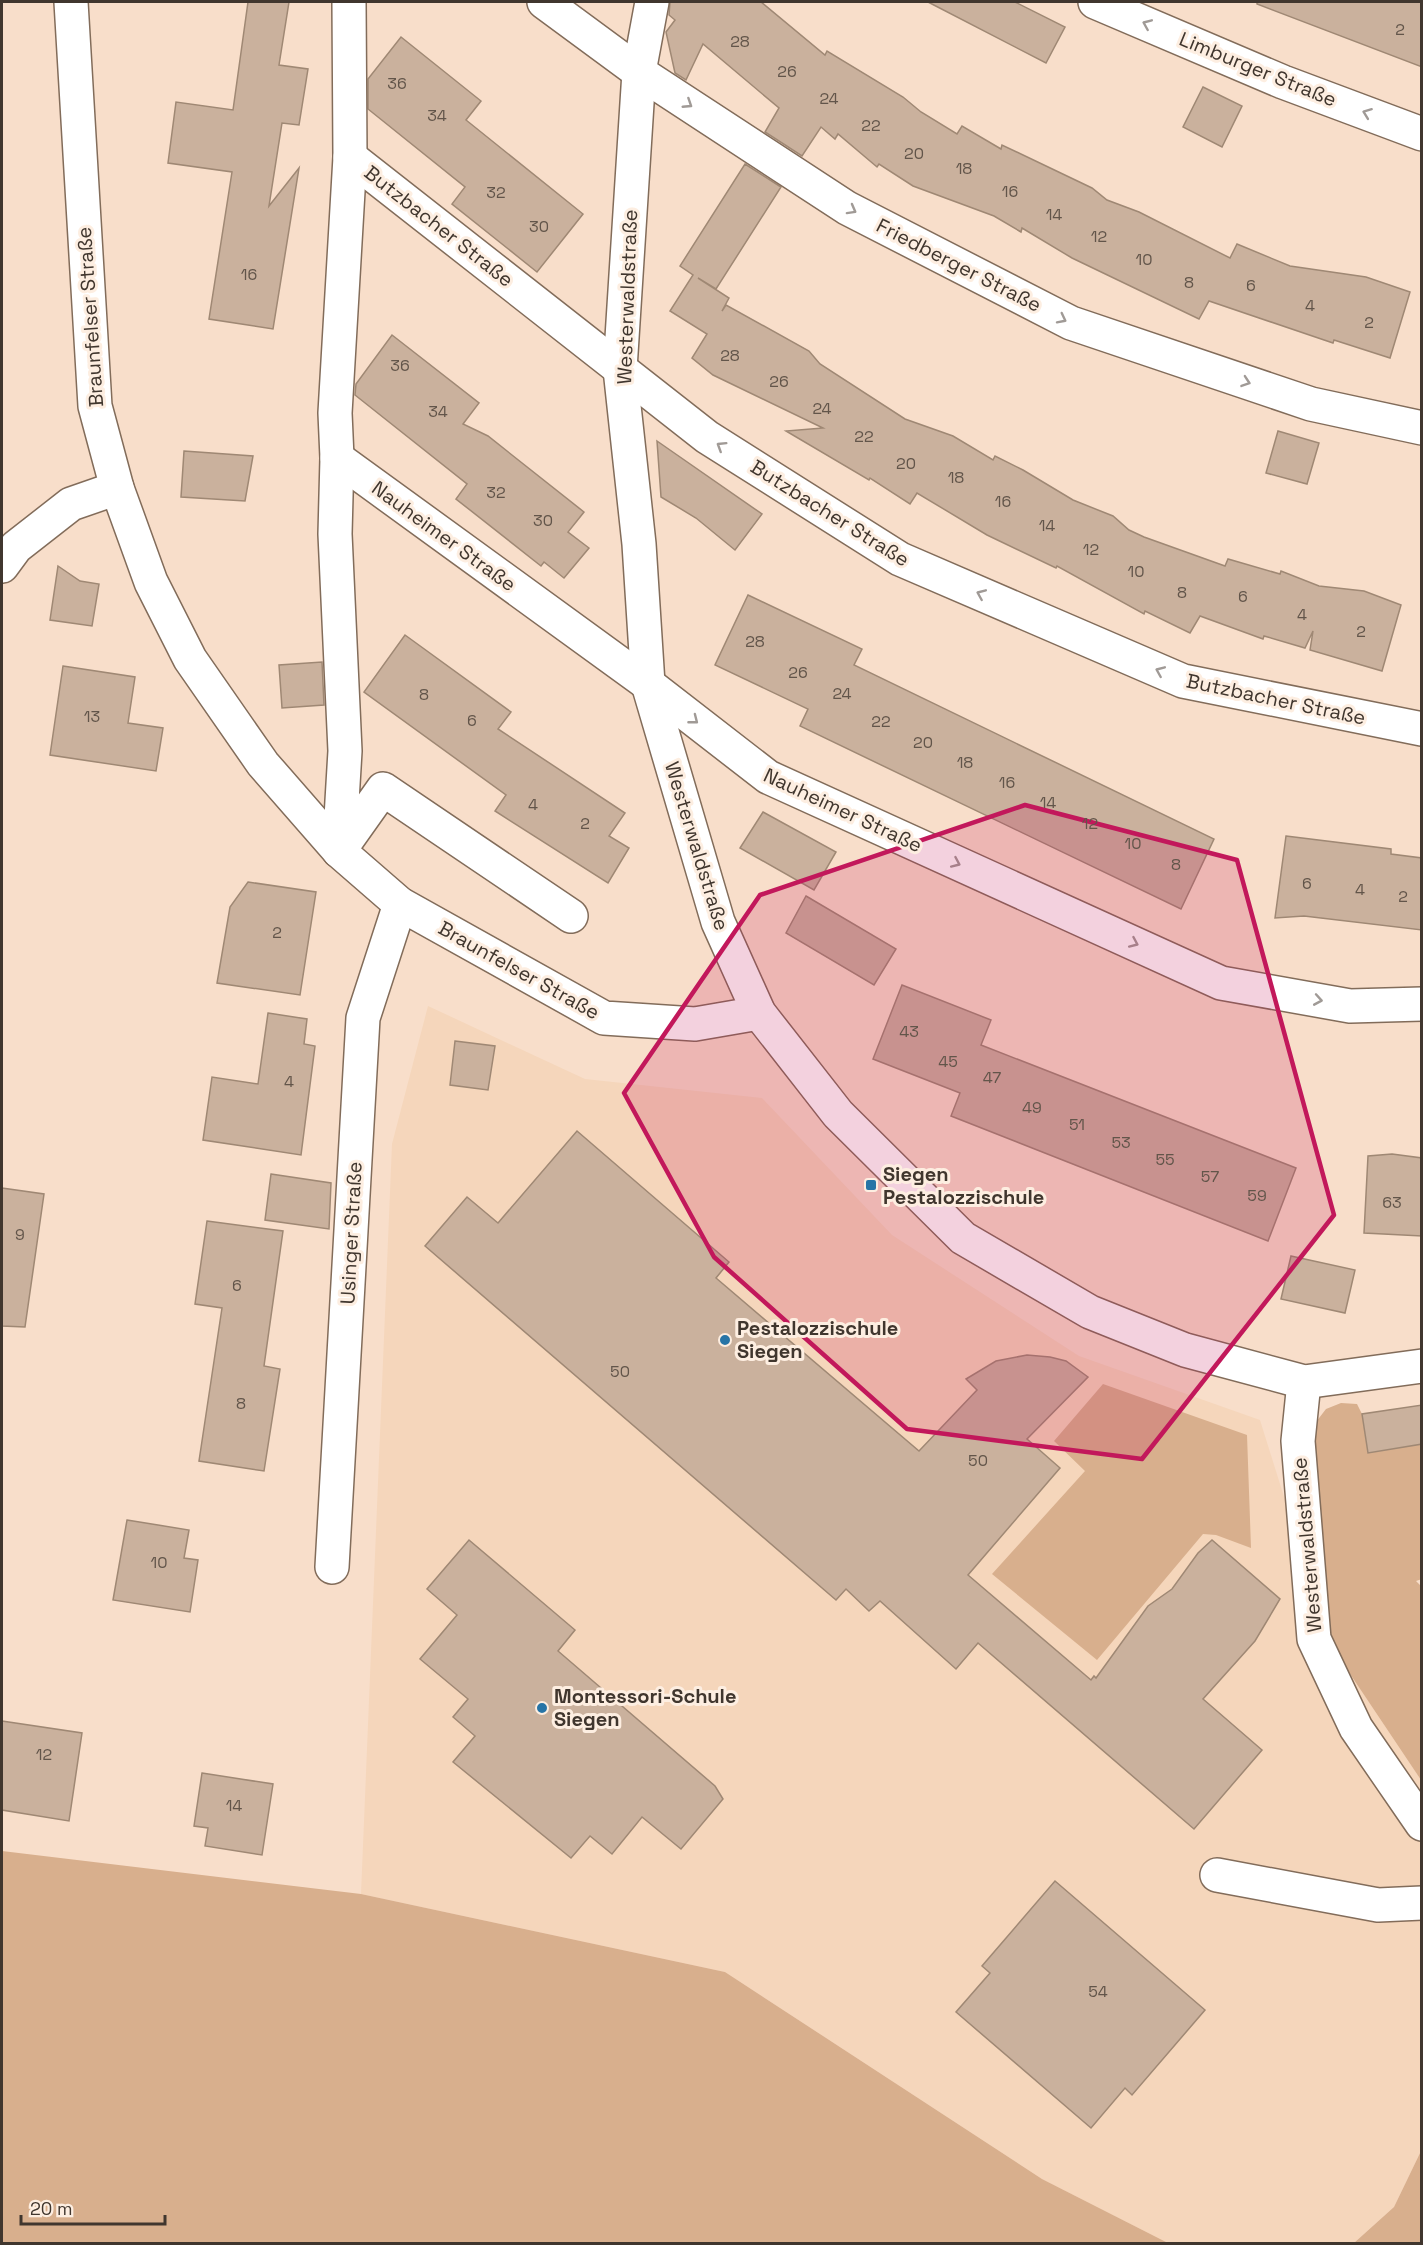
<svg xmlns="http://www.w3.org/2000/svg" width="1423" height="2245" viewBox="0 0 1423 2245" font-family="'Space Grotesk',sans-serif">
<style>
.built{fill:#f5d6bb}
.green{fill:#d8af8d}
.building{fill:#cab19d;stroke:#9f8874;stroke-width:1.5}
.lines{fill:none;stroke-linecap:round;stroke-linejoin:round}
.minor-casing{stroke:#826c5a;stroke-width:36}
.minor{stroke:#fff;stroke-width:33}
.oneway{stroke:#a09a96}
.marked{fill:#c2185b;fill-opacity:0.2;stroke:#c2185b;stroke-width:4.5;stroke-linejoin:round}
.poi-dot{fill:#2774a6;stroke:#fdeee1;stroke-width:2}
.labels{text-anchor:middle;stroke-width:6;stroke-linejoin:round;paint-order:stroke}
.number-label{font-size:16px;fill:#62554a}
.street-label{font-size:20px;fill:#40362e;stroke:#fdeee1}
.poi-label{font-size:20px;font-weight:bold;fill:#40362e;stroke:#fdeee1;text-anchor:start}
</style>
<rect width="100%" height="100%" fill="#f8deca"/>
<path class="built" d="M428,1006L585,1079L762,1098L892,1235L1079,1356L1260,1420L1330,1644L1421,1780V2151L1394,2207L1354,2243H1168L1042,2179L725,1972L361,1894L392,1144Z"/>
<g class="green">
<path d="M1103,1384L1247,1435L1251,1548L1216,1535L1203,1534L1097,1660L992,1574L1085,1471L1054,1441Z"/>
<path d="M1341,1403L1357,1404L1362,1414L1368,1453L1421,1444L1422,1579L1416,1581L1422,1587L1421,1780L1330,1644L1313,1478L1316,1422L1326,1409Z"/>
<path d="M2,1851L361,1894L725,1972L1042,2179L1168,2243H2Z"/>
<path d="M1421,2151V2243H1354L1394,2207Z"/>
</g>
<g class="building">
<path d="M248,2H289L279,65L308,69L299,125L282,123L269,206L299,168L273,329L209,319L232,172L168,163L176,102L233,110Z"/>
<path d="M670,2H761L825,55L827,51L903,97L921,112L957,134L962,126L1001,149L1002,145L1092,188L1107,200L1139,212L1230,258L1237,244L1290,266L1366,277L1410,292L1390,358L1334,340L1333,343L1209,301L1199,319L1072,258L1022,228L1021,232L994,216L913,186L879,164L877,167L838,134L835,139L821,127L802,156L765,132L779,108L703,44L686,80L675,73L666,32L675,20L669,15Z"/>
<path d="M928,2H1015L1065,27L1046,63Z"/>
<path d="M1257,2H1422V67L1257,4Z"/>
<path d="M401,37L481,101L466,120L583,214L537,272L452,204L465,187L368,109V79Z"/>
<path d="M1203,87L1242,106L1222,147L1183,127Z"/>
<path d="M745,164L781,187L716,289L698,278L729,298L722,311L726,305L809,351L820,364L905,419L953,436L993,460L995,456L1023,470L1073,500L1113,516L1129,530L1144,537L1225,566L1228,559L1280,574L1281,571L1319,586L1364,591L1401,605L1382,671L1310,650L1313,631L1305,648L1264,636L1263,639L1200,616L1190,633L1145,611L1144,614L1057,566L1056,568L987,535L917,493L910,504L870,478L869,480L786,431L823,428L713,375L692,358L707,334L670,311L693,275L680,266Z"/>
<path d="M392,335L479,403L463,424L488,436L584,512L568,532L589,548L564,578L544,562L541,566L456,499L467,484L355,395L356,384Z"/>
<path d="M1278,431L1319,443L1307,484L1266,473Z"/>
<path d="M657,441L762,514L735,550L696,518L661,497Z"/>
<path d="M184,451L253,456L245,501L181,497Z"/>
<path d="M58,566L80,581L99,584L92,626L50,620Z"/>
<path d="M748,595L862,649L854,665L1214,839L1181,909L800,726L808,709L715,665Z"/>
<path d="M405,635L511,712L498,729L625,813L609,836L629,848L608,883L495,811L506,795L364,692Z"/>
<path d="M322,662L324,705L282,708L279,665Z"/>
<path d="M63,666L135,677L128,723L163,728L156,771L50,755Z"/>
<path d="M763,812L836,852L814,890L740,848Z"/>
<path d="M1286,836L1391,849V854L1422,858V930L1304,916L1275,918Z"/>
<path d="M248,882L316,892L300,995L217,983L230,907Z"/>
<path d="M806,896L896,949L874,985L786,933Z"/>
<path d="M902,985L991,1020L981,1045L1296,1168L1268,1241L951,1116L960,1093L873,1059Z"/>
<path d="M268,1013L307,1019L304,1044L315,1046L301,1155L203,1140L212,1077L258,1084Z"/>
<path d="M455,1041L495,1046L488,1090L450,1085Z"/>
<path d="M577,1131L729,1262L716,1278L919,1451L977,1390L966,1379L996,1361L1027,1355L1050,1357L1066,1361L1088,1377L1027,1439L1060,1468L968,1575L1091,1680L1094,1676L1096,1678L1148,1606L1172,1589L1198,1553L1212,1540L1280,1599L1255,1641L1203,1699L1262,1750L1194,1829L978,1643L956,1669L880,1601L869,1611L846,1589L836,1600L425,1246L467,1197L498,1223Z"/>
<path d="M1392,1154L1422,1158V1236L1364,1233L1368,1156Z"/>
<path d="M271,1174L331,1183L329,1229L265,1220Z"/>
<path d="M2,1188L44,1194L25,1327L2,1326Z"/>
<path d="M207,1221L283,1231L264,1366L280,1369L264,1471L199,1461L222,1308L195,1304Z"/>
<path d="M1291,1256L1355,1270L1345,1313L1281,1299Z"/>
<path d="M1422,1405V1444L1368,1453L1362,1414Z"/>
<path d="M127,1520L189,1530L184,1558L198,1560L190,1612L113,1600Z"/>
<path d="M469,1540L575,1630L558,1651L715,1786L723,1799L681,1849L642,1817L612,1854L590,1836L571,1858L453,1762L475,1736L453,1717L468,1699L420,1659L457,1615L427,1589Z"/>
<path d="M2,1721L82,1733L69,1821L2,1810Z"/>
<path d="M202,1773L273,1784L262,1855L205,1846L208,1828L194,1826Z"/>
<path d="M1055,1881L1205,2010L1132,2095L1125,2088L1091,2128L956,2012L990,1973L982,1966Z"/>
</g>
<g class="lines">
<defs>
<g id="minor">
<path d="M71,2L95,406L117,488L151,582L190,659L263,764L339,851L400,904L604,1018L695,1024L759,1013"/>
<path d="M349,2L350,157L335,413L337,458L335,534L345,751L339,851L383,789L571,916"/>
<path d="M544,2L639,72L847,208L1071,323L1311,404L1422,428"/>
<path d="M652,2L639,72L620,369L639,544L648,684L718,922L759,1013L838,1114L963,1238L1090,1312L1185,1350L1304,1382L1422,1366"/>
<path d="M1095,2L1283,82L1422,134"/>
<path d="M350,157L707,437L900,559L1183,681L1422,729"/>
<path d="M337,458L648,684L768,777L1221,983L1350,1006L1422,1004"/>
<path d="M2,566L16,547L71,504L117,488"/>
<path d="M1304,1382L1298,1441L1314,1639L1356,1728L1422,1824"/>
<path d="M332,1567L363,1018L400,904"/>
<path d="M1217,1875L1378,1905L1422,1903"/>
</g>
</defs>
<use href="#minor" class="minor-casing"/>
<use href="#minor" class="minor"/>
</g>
<defs><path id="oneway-chevron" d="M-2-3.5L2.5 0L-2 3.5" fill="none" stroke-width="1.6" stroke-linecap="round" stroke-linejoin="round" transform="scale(1.5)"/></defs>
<g class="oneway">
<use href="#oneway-chevron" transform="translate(1147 24) rotate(-157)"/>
<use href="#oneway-chevron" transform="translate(688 104) rotate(33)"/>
<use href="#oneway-chevron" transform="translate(1367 113) rotate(-159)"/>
<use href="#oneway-chevron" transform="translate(852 210) rotate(29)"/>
<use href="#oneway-chevron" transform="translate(1062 319) rotate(27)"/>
<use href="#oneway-chevron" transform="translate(1246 382) rotate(19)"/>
<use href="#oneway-chevron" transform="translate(721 446) rotate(-148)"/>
<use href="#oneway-chevron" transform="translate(981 594) rotate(-157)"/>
<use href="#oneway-chevron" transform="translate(1160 671) rotate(-157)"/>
<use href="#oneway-chevron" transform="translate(694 720) rotate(38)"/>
<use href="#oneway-chevron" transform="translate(956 863) rotate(24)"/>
<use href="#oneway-chevron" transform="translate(1134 943) rotate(24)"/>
<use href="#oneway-chevron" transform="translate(1318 1000) rotate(10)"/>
</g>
<path class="marked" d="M1025,805L1237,860L1334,1215L1142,1459L907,1429L714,1257L624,1093L760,895Z"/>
<g class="poi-dot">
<rect x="865" y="1179" width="12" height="12" rx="3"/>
<circle cx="725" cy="1340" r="6"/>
<circle cx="542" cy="1708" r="6"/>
</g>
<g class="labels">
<g class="number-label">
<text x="1400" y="35">2</text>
<text x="740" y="47">28</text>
<text x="787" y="77">26</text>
<text x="397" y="89">36</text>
<text x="829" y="104">24</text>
<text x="437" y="121">34</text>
<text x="871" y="131">22</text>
<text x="914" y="159">20</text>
<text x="964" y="174">18</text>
<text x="1010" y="197">16</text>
<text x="496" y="198">32</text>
<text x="1054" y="220">14</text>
<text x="539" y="232">30</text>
<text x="1099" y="242">12</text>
<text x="1144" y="265">10</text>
<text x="249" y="280">16</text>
<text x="1189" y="288">8</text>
<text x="1251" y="291">6</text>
<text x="1310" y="311">4</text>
<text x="1369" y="328">2</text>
<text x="730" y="361">28</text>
<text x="400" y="371">36</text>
<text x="779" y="387">26</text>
<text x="822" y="414">24</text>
<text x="438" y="417">34</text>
<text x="864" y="442">22</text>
<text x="906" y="469">20</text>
<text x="956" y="483">18</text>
<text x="496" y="498">32</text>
<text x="1003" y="507">16</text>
<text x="543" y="526">30</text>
<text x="1047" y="531">14</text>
<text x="1091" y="555">12</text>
<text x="1136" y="577">10</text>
<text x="1182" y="598">8</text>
<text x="1243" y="602">6</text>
<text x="1302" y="620">4</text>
<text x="1361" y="637">2</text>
<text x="755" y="647">28</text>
<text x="798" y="678">26</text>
<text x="842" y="699">24</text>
<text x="424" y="700">8</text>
<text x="92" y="722">13</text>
<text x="472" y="726">6</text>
<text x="881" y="727">22</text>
<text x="923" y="748">20</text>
<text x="965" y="768">18</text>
<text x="1007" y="788">16</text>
<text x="1048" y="808">14</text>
<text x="533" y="810">4</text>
<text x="585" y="829">2</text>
<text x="1090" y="829">12</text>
<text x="1133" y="849">10</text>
<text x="1176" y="870">8</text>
<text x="1307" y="889">6</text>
<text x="1360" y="895">4</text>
<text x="1403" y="902">2</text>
<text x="277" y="938">2</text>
<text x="909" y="1037">43</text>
<text x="948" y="1067">45</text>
<text x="992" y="1083">47</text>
<text x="289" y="1087">4</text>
<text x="1032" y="1113">49</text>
<text x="1077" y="1130">51</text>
<text x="1121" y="1148">53</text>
<text x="1165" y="1165">55</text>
<text x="1210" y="1182">57</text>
<text x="1257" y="1201">59</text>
<text x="1392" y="1208">63</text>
<text x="20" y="1240">9</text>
<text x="237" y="1291">6</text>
<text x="620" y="1377">50</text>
<text x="241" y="1409">8</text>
<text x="978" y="1466">50</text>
<text x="159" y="1568">10</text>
<text x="44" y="1760">12</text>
<text x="234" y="1811">14</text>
<text x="1098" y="1997">54</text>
</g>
<g class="street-label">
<text transform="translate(1258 69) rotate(22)" y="7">Limburger Straße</text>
<text transform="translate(439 226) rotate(38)" y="7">Butzbacher Straße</text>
<text transform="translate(959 265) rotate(27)" y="7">Friedberger Straße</text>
<text transform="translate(627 297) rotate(-88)" y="7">Westerwaldstraße</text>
<text transform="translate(90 317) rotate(-94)" y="7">Braunfelser Straße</text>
<text transform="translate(830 513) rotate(32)" y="7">Butzbacher Straße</text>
<text transform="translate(444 536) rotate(36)" y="7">Nauheimer Straße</text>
<text transform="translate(1276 699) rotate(12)" y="7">Butzbacher Straße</text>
<text transform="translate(843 810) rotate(25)" y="7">Nauheimer Straße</text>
<text transform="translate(697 846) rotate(73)" y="7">Westerwaldstraße</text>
<text transform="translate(519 970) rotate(29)" y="7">Braunfelser Straße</text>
<text transform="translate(351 1233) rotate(-87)" y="7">Usinger Straße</text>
<text transform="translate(1307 1545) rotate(-95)" y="7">Westerwaldstraße</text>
</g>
<g class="poi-label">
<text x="883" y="1181">Siegen<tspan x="883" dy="23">Pestalozzischule</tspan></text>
<text x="737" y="1335">Pestalozzischule<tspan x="737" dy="23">Siegen</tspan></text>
<text x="554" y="1703">Montessori-Schule<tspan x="554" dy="23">Siegen</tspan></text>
</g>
</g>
<rect width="1423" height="2245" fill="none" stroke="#40362e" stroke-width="6"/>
<path d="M21 2215v9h144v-9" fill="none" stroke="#40362e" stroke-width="3"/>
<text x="30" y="2215" font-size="18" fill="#40362e" stroke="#fdeee1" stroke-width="4.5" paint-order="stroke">20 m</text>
</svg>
